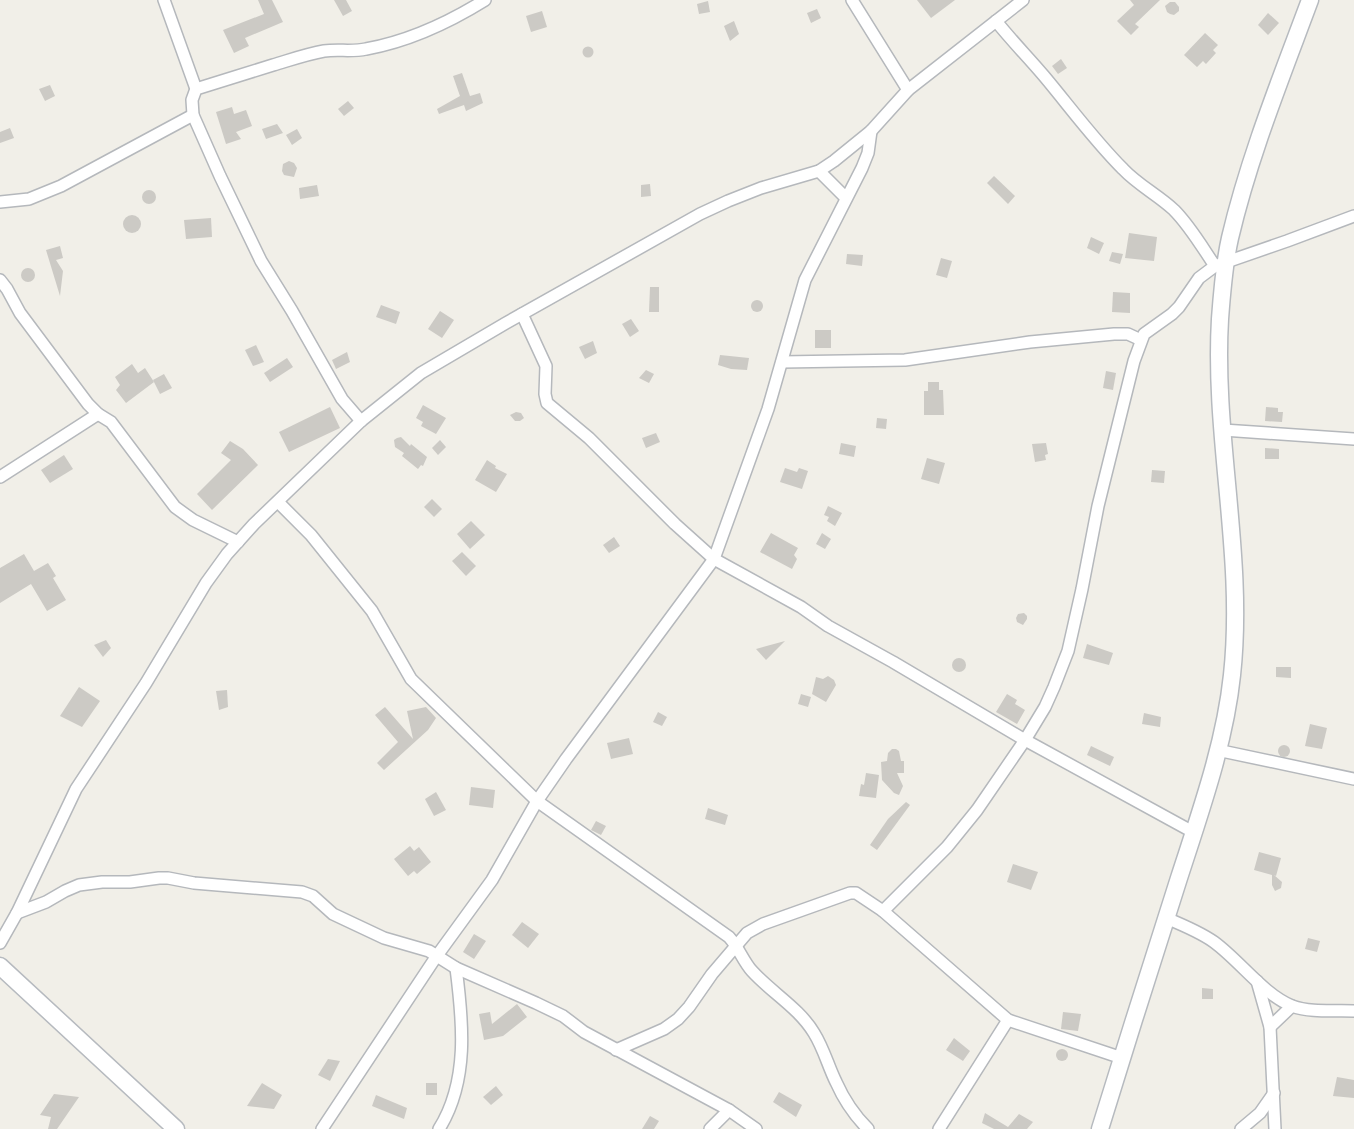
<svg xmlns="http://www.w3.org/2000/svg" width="1354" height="1129" viewBox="0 0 1354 1129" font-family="Figtree,sans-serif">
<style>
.building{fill:#cccac5}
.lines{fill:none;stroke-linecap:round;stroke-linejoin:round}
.street-casing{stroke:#b5b8bc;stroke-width:14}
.secondary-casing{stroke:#b6babf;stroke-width:19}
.street{stroke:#fff;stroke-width:11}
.secondary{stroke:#fff;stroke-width:16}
</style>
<rect width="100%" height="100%" fill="#f1efe8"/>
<g class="building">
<path d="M258,0H272L283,22L245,38L249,46L234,53L223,30L264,14Z"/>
<path d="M334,0H346L352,11L343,16Z"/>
<path d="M917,0H955L931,18Z"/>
<path d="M1130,0H1160L1135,24L1139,27L1131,35L1117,21L1134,5Z"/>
<path d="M708,1L710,12L699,14L697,4Z"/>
<path d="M1170,2H1175L1179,7V11L1174,15L1170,14L1167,12L1165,6Z"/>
<path d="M817,9L821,18L811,23L807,13Z"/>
<path d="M542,11L547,27L531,32L526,16Z"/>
<path d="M1268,13L1279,23L1268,35L1258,25Z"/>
<path d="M734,21L739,34L730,41L724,26Z"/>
<path d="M1205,33L1218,45L1213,50L1216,53L1206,64L1203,61L1197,67L1184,55Z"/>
<circle cx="588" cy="52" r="5.5"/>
<path d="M1061,59L1067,68L1058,74L1052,66Z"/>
<path d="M462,73L470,96L480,93L483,103L466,111L464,105L439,114L437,109L460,96L453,76Z"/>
<path d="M50,85L55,96L45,101L39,89Z"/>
<path d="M348,101L354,108L344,116L338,109Z"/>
<path d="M232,107L234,114L246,110L252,126L236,132L241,139L226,144L216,112Z"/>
<path d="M277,124L283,133L266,139L262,129Z"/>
<path d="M10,128L14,138L0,143V132Z"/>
<path d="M297,129L302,138L292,145L286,135Z"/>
<path d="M289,161L294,163L297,168L294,177L284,175L282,171L283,164Z"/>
<path d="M994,176L1015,196L1008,204L987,183Z"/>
<path d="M650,184L651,196L641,197V185Z"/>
<path d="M317,185L319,196L300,199L299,188Z"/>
<circle cx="149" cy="197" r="7"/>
<circle cx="132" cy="224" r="9"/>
<path d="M211,218L212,237L186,239L184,220Z"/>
<path d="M1129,233L1157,237L1154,261L1125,258Z"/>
<path d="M1091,237L1104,243L1099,254L1087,248Z"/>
<path d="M60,246L63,258L56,260L63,271L60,296L46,250Z"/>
<path d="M1112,252L1123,254L1120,264L1109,261Z"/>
<path d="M847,254L863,255L862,266L846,264Z"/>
<path d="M941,258L952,261L947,278L936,275Z"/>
<circle cx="28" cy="275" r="7"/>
<path d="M650,287H659V312H649Z"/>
<path d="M1113,292L1130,293V313L1112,312Z"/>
<circle cx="757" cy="306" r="6"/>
<path d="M381,305L400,312L396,324L376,317Z"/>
<path d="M440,311L454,320L442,338L428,329Z"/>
<path d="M631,319L639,331L630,337L622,324Z"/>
<rect x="815" y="330" width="16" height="18"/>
<path d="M593,341L597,353L585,359L579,347Z"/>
<path d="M256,345L264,362L253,366L245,350Z"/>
<path d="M347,352L350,362L336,369L332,360Z"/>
<path d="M720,355L749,358L747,370L731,369L718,365Z"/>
<path d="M287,358L293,367L270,382L264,373Z"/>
<path d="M132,364L138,373L145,368L154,382L126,403L116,390L120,385L115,377Z"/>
<path d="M646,370L654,374L649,383L639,378Z"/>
<path d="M1106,371L1116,373L1113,390L1103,388Z"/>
<path d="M164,374L172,388L160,394L153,380Z"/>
<path d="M928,382H939V390H943L944,415H924V391H928Z"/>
<path d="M423,405L446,418L436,434L421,426L423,422L416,418Z"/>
<path d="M330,407L340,428L289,452L279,432Z"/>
<path d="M1266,407L1278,408V412H1283L1282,422L1265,421Z"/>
<path d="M516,412L521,413L524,418L520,421H515L510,415Z"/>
<path d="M877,418L887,419L886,429L876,428Z"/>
<path d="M656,433L660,442L646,448L642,438Z"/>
<path d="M401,437L410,446L411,444L427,457L423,466L421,465L418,469L402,456L404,453L395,447L394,440L397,438Z"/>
<path d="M440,440L446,447L438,455L432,448Z"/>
<path d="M230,441L243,449L258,465L212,510L197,494L231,460L221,453Z"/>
<path d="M841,443L856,446L854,457L839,454Z"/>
<path d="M1046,443L1048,454L1045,455L1046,460L1035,462L1032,444Z"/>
<path d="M1265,448L1279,449V459H1265Z"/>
<path d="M64,455L73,469L50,483L41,470Z"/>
<path d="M927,458L945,463L939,484L921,479Z"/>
<path d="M487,460L496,466L495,468L507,474L496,492L475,480Z"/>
<path d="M785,468L797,472L799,468L808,471L802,489L780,482Z"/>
<path d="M1152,470L1165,471L1164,483L1151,482Z"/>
<path d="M432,499L442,509L434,517L424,507Z"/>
<path d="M828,506L842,513L835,526L827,521L829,517L824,515Z"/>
<path d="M471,521L485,535L470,549L457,534Z"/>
<path d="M771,533L798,548L794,555L797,559L792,569L760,552Z"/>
<path d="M822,533L831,539L825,549L816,544Z"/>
<path d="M614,537L620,546L609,553L603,545Z"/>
<path d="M462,552L476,566L466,576L452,561Z"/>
<path d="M24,554L34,571L48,563L56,576L53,578L66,600L47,611L31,584L0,603V568Z"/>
<path d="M1024,613L1027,616V619L1023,625L1017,622L1016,618L1018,614Z"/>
<path d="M106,640L111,648L103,657L94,645Z"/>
<path d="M785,641L766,660L756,649Z"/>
<path d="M1087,644L1113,653L1109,665L1083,658Z"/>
<circle cx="959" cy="665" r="7"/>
<path d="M1276,667H1291V678L1276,677Z"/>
<path d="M828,676L834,680L836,685L826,702L812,694L816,677L823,679Z"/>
<path d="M79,687L100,701L82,727L60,716Z"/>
<path d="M227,690L228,707L219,710L216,691Z"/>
<path d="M801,694L811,697L808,707L798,704Z"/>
<path d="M1007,694L1017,700L1015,704L1025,710L1017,724L996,712Z"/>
<path d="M385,707L413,739L407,711L426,707L436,718L428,730L384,770L377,763L398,742L375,715Z"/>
<path d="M658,712L667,717L662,726L653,722Z"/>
<path d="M1144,713L1161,717L1160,727L1142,724Z"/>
<path d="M1310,724L1327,728L1322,749L1305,746Z"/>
<path d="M629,738L633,754L611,759L607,743Z"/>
<circle cx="1284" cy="751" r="6"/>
<path d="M1091,746L1114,757L1110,766L1087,755Z"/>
<path d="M892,749H896L899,751L901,761H904V773H897L903,786L899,795L894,793L882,780L881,762L887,761L888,753Z"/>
<path d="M866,773L879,775L876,798L859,796L861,784L864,785Z"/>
<path d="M471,787L495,790L493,808L469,805Z"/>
<path d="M436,792L446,810L434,816L425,799Z"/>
<path d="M906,802L910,805L877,850L870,845L888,819Z"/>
<path d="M708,808L728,815L725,825L705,819Z"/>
<path d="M596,821L606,826L601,835L591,830Z"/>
<path d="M410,846L414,851L419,847L431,862L417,874L414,871L408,876L394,859Z"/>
<path d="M1259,852L1281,858L1276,876L1274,875L1282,882L1281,888L1275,891L1272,885V875L1254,870Z"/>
<path d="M1013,864L1038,872L1031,890L1007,882Z"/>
<path d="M522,922L539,934L528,948L512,935Z"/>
<path d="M474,934L486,941L474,959L463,952Z"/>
<path d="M1308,938L1320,941L1317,952L1305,949Z"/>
<path d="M1202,988L1213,989V999H1202Z"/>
<path d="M517,1004L527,1017L503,1036L484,1040L479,1014L490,1012L492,1024Z"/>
<path d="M1063,1012L1081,1014L1078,1031L1061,1029Z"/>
<path d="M954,1038L970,1051L963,1061L946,1050Z"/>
<circle cx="1062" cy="1055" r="6"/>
<path d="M328,1059L340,1061L330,1081L318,1075Z"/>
<path d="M1337,1077L1354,1080V1098L1333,1096Z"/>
<path d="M262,1083L282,1095L274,1109L247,1106Z"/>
<rect x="426" y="1083" width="11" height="12"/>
<path d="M496,1086L503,1095L491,1105L483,1097Z"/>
<path d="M779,1092L802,1105L796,1117L773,1102Z"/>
<path d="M54,1094L79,1097L57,1129H48L51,1117L40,1115Z"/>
<path d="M376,1095L407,1108L404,1119L372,1106Z"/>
<path d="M985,1113L1008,1127L1019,1114L1033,1122L1027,1129H994L982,1123Z"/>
<path d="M650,1116L659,1121L654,1129H642Z"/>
</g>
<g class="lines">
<defs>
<g id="street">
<path d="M164,0L196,89"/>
<path d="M852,0L908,90"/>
<path d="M996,21C1011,40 1028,57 1044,76C1070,107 1094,140 1123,169C1138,185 1158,195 1174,210C1190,226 1202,247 1215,266"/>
<path d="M819,171L846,198"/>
<path d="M0,202L29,199L61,186L193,115"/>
<path d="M0,280L7,289L20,313L88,404L98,414L111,422L175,507L193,520L238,542"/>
<path d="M522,314L546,366L545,394L547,403L589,438L675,524L714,559L801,607L828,626L893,662L1025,740L1193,832"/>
<path d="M782,362L905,360L1030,342L1114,334H1128L1141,340"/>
<path d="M361,421L342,399L292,311L261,261L220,176L193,115L192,100L196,89C222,81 247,73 273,65C290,60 307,54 324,51C338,49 352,52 366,49C410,41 448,23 485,0"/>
<path d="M1223,430L1354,439"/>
<path d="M0,477L98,414"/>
<path d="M278,502L311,535L372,611L411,679L537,801L729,937C739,948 743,961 752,971C772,993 799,1008 814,1033C824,1049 828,1066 836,1082C844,1100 854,1115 868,1129"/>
<path d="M1217,750L1354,779"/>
<path d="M17,913L46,902L65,891L79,885L102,882H130L159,878H168L194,883L302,892L313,896L333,914L384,938L429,951L456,968L536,1003L563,1016L584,1032L729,1110L756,1129"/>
<path d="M1166,918C1183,925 1200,932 1214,942C1240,961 1263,994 1292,1006C1311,1013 1335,1010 1354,1011"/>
<path d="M0,943L17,913L76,789L146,683L206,583L227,554L254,524L361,421L421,373L506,323L700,214L728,201L761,188L819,171L834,161L871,131L908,90L1023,0"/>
<path d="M1257,981L1270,1027L1275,1129"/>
<path d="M1270,1027L1292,1006"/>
<path d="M616,1050L664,1029L678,1019L689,1007L712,974L747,933L763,924L850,893H856L883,911"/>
<path d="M1122,1058L1008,1020L883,911L947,847L977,810L1025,740L1045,707L1054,687L1068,651L1082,589L1098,506L1134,361L1144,334L1172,314L1179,307L1199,278L1215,266L1287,241L1354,216"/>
<path d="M322,1129L436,957L492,880L537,801L566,759L714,559L768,409L805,280L862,168L868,153L871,131"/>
<path d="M439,1129C469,1081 463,1022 456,968"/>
<path d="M710,1129L729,1110"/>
<path d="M939,1129L1008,1020"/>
<path d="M1241,1129L1260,1113L1274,1093"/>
</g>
<g id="secondary">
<path d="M0,966L176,1129"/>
<path d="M1100,1129C1126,1045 1152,962 1179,878C1200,813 1225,743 1232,675C1245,556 1213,438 1220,319C1222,292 1224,264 1230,238C1249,157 1281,78 1310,0"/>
</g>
</defs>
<use href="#street" class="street-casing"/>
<use href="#secondary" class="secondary-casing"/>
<use href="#street" class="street"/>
<use href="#secondary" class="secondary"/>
</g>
</svg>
